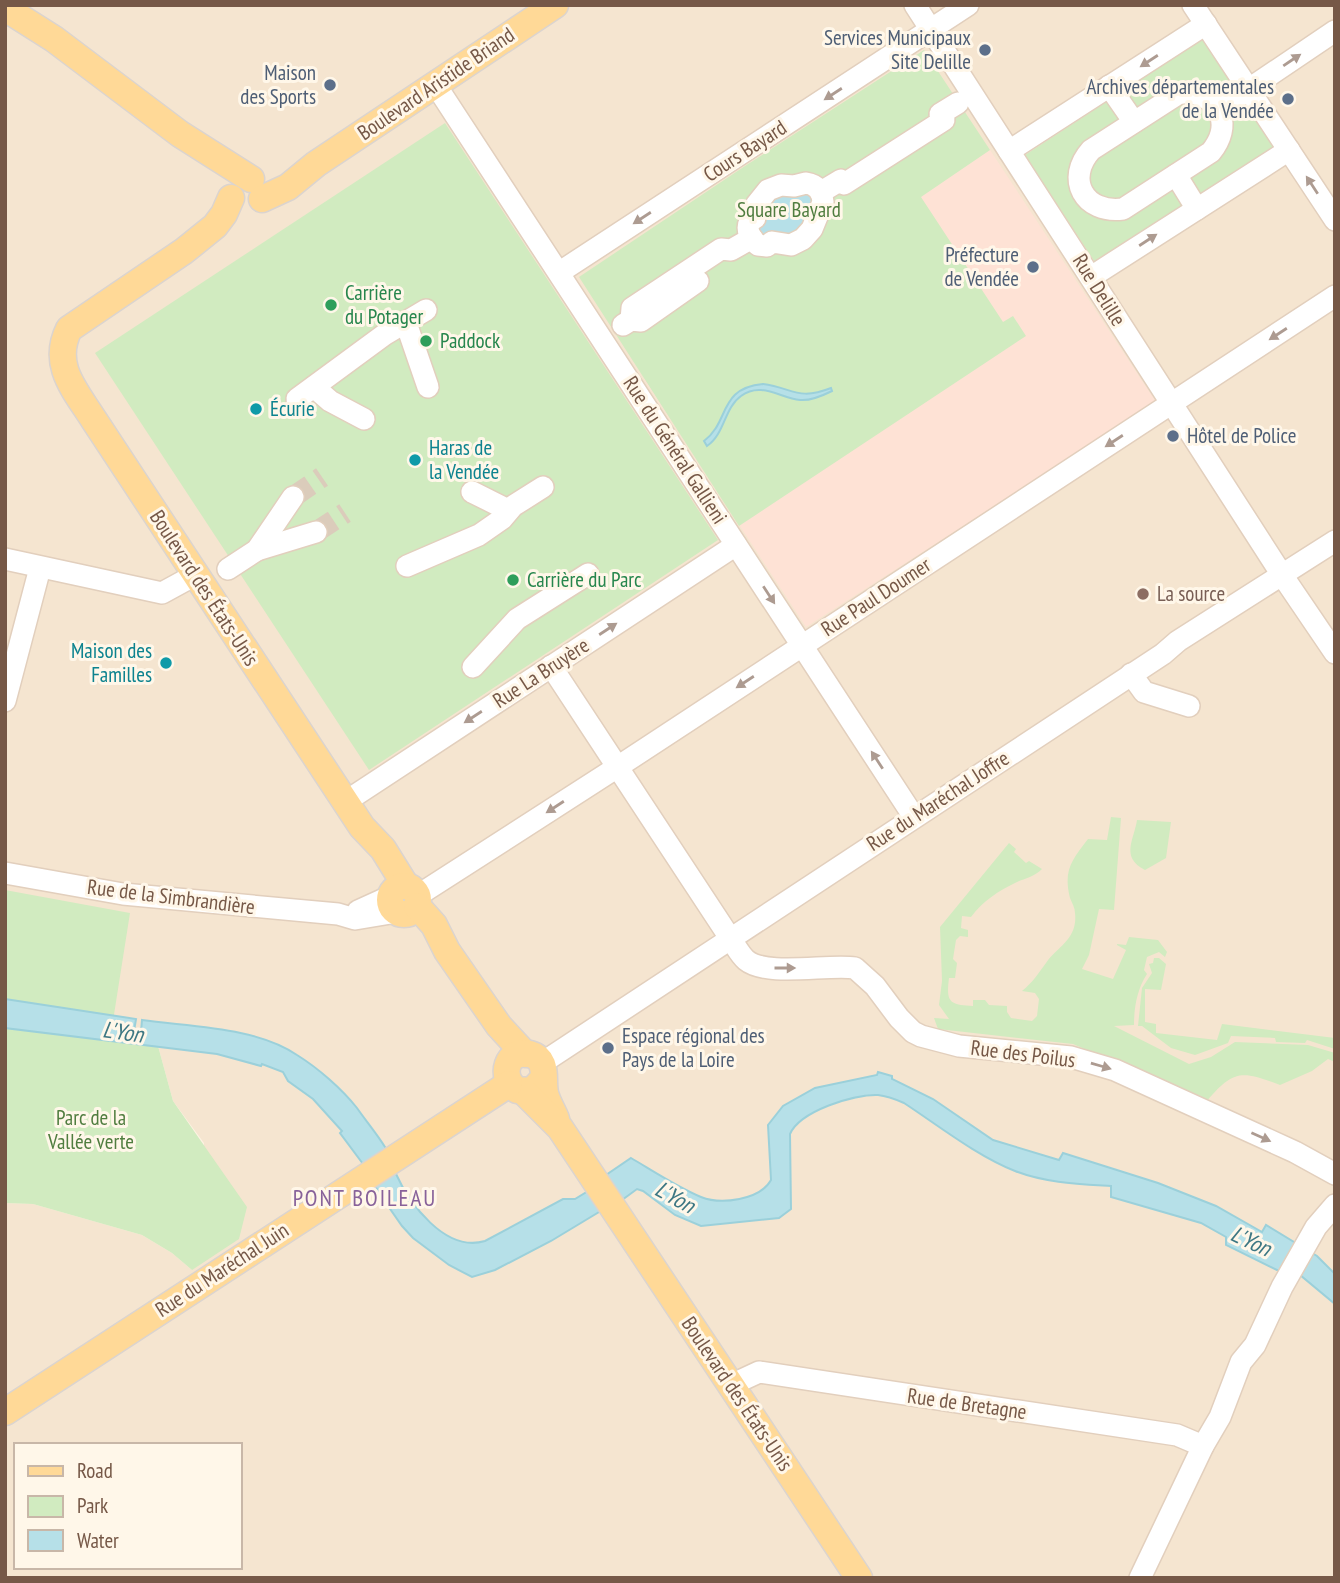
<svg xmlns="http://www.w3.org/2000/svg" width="1340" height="1583" viewBox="0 0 1340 1583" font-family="'PT Sans Narrow',sans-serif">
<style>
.residential{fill:#f5e5d0;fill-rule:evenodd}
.commercial{fill:#fee2d5}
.green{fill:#d1ebc0}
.water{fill:#b6e0e8;stroke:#9bd0da;stroke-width:2}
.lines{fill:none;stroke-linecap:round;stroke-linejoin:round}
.minor-tunnel{stroke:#dbccbb;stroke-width:21;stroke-dasharray:21 10;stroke-linecap:butt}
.minor-casing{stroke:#e2cfbd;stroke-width:24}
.major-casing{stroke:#dbd4cf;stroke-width:29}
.minor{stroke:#fff;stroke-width:21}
.major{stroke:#ffd997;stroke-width:26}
.oneway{fill:#ad9b91}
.service-dot{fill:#5c6f8a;stroke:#fff7e9;stroke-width:2.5}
.leisure-dot{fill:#2e9e5b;stroke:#fff7e9;stroke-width:2.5}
.culture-dot{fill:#0f9aa8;stroke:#fff7e9;stroke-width:2.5}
.education-dot{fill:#8d6e63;stroke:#fff7e9;stroke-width:2.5}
.labels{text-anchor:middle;stroke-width:6;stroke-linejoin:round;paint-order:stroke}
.service-label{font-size:21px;fill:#4e5e75;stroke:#fff7e9;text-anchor:end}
.street-label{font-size:21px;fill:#765847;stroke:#fff7e9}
.park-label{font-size:21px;fill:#507d3f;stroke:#fff7e9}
.leisure-label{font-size:21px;fill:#27864d;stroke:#fff7e9;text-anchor:start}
.culture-label{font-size:21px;fill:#0d838f;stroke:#fff7e9;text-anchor:start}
.education-label{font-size:21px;fill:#785e54;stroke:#fff7e9;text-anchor:start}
.water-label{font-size:23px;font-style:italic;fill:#3d7783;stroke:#fff7e9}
.neighbourhood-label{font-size:23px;letter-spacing:2px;fill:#88629a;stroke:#fff7e9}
</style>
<rect width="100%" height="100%" fill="#fdf3e2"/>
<path class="residential" d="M5,5H1335V1578H5V1203L33,1204L142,1235L172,1253L192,1270L204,1143L173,1101L158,1046L110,1041L5,890ZM16,1445H240V1567H16Z"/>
<path class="commercial" d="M990,150L1156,402L806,627L644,379Z"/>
<g class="green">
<path d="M1206,37L1277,146L1096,264L1025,155Z"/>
<path d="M924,50L990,150L921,197L1003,322L1013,316L1026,336L739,526L579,277L745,166Z"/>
<path d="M445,123L718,540L369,770L95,353Z"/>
<path d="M1111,817L1121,818L1114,910L1099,909L1089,955L1082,969L1113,979L1126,950L1117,945V944L1126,945L1129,937L1158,940L1167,952L1165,957L1159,952L1147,957L1144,970L1147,974C1137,989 1134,1008 1134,1025L1114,1026L1189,1064L1211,1057L1235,1042L1308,1045L1335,1053V1062L1328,1059L1312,1071L1280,1085C1242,1071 1234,1069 1207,1101L1073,1044L938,1029L934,1018L949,1019L939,1005L942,981L940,927L1009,843L1016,849L1014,852L1026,863L1029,861L1042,869C1034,877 1026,878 1017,882C998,891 983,901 971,917L962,916L961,928L968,930V937L960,936L956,940L953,959L957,963L955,978H949C946,1002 949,1005 973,1006V1000H985L989,1005L1007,1006V1012L1011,1018L1032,1021L1037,1016L1039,999L1035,993L1022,991C1034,981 1037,975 1046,963C1058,946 1078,939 1075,913C1075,908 1072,903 1070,898C1063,870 1072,860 1088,839L1107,840Z"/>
<path d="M1137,820L1171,822L1166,858L1145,870C1120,857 1134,840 1137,820Z"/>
<path d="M5,890L130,913L110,1040L158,1046L173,1101L247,1207L239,1239L192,1270L172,1253L142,1235L33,1204L5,1203Z"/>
<path d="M1154,958H1159L1166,964L1161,990L1145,989V1022L1156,1024V1033L1217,1040L1222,1024L1335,1038V1049L1307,1040L1305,1043L1276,1042L1275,1038L1231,1036L1228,1043L1195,1055L1171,1048L1142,1026H1138L1142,988L1152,973L1149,964L1153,963Z"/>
</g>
<g class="water">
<path d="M804,189L817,197L798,234L764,240L755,222L769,199Z"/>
<path d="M763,384C793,388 798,401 831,388L832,391C822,396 811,401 800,400C780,398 761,381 741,396C724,408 725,434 707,446L704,441C730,422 718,388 763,384Z"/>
<path d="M5,999L136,1019L134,1031L141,1032L142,1020C191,1027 256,1027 297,1055C318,1068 342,1089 357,1108C366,1121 377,1134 385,1147C390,1155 391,1164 395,1172C409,1203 445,1253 485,1241L563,1199H575L606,1180V1175L631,1158C650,1169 677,1187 701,1197C721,1205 760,1200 771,1180L768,1125L783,1106L815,1088L877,1075L878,1072L892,1076V1079L933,1099L993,1140L1059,1160L1063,1153L1158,1183L1216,1206L1262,1232L1266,1225L1317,1256L1335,1274V1304L1300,1275L1281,1272L1226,1245V1237L1201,1223L1111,1197V1186C1079,1184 1046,1183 1015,1171C977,1156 939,1126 904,1103C895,1099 888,1096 878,1095C854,1094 800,1111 790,1134L791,1209L779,1218L701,1226L675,1215L643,1191L637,1189L622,1200H619L551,1241L495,1270L472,1277L449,1265L413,1238L402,1226L379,1193L363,1164L340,1133L342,1131L313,1099L288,1081L283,1072L262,1064L261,1066L217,1054L5,1028Z"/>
</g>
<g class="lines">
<g class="minor-tunnel">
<path d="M293,497L322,477"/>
<path d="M316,532L345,513"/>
</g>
<defs>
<g id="minor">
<path d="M915,5L1282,575L1335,653"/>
<path d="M1193,5L1335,220"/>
<path d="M435,84L914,817"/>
<path d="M1109,86L1134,122"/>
<path d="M1189,92C1222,99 1232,126 1211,152L1123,209C1084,214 1065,179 1091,150L1178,94Z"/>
<path d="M1218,110L1335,31"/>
<path d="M1009,151L1206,24"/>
<path d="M1176,175L1197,209"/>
<path d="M806,183C817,185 822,191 823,202L812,229L803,239L791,245L772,242L767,246L758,245C751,239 745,230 750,221L755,218L756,205L768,190L781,185L794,186Z"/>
<path d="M821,192L841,180L844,184L944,120L940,114L958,103"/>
<path d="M560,272L968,5"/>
<path d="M1091,277L1289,150"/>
<path d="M631,320L632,308L721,249L731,250L752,238L747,241"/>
<path d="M406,323L428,387"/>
<path d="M623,325L631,320L641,321L698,281"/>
<path d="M314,387L330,401L364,419"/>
<path d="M297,399L384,335L426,310"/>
<path d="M472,492L508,510"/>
<path d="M257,550L316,532"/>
<path d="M5,559L162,593L195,575"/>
<path d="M407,566L479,535L502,519L513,506L543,487"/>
<path d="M228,569L257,550L293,497"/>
<path d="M551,666L730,938C735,945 740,955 746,960C766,977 828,964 855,968L875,986L899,1018L913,1032L921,1036L959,1046L1071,1057L1115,1070L1295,1152L1335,1174"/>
<path d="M473,667L517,619L588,574"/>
<path d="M1131,674L1144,692L1189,706"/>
<path d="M5,701L40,568"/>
<path d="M345,802L736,545"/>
<path d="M5,873L123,894L338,914L355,919L397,912"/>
<path d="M417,896L616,768L1335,296"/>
<path d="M358,911L391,896"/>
<path d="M542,1063L1163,654L1178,641L1335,541"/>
<path d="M731,1385L759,1372L1177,1435L1203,1446"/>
<path d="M1140,1578L1203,1446L1220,1417L1241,1362L1255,1345L1282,1287L1316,1227L1335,1205"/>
</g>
<g id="major">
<path d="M5,8L54,39L180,134L251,179"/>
<path d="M231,198L224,214L215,226L184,251L69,329C51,365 75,390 94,420L362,827L383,849L406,886"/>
<path d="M262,199L288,187L316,164L555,5"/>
<circle cx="404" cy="900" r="14"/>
<path d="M417,906L434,925L447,951L499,1026L525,1054"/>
<path d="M543,1079L532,1091L517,1090C498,1077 507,1048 530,1054C549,1059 542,1079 545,1093C547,1102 553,1111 556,1119"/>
<path d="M524,1092L560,1128L859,1578"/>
<path d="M5,1412L509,1084"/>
</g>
</defs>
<use href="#minor" class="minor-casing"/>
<use href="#major" class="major-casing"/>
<use href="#minor" class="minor"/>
<use href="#major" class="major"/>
</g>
<defs><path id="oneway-solid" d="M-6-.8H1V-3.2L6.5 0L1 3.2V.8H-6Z" transform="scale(1.75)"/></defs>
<g class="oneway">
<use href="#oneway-solid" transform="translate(1292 60) rotate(-34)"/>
<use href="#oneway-solid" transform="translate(1149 61) rotate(147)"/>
<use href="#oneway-solid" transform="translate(833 94) rotate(147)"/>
<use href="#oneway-solid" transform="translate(1312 185) rotate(-123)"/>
<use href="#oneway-solid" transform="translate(642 218) rotate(147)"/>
<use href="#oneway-solid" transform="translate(1148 240) rotate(-33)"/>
<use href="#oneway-solid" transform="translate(1278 334) rotate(147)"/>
<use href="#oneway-solid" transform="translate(1114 441) rotate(147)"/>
<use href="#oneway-solid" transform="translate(769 595) rotate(57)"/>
<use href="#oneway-solid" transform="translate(608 629) rotate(-33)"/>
<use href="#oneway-solid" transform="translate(745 682) rotate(147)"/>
<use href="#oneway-solid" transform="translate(473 717) rotate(147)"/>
<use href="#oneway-solid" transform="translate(877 760) rotate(-123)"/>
<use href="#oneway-solid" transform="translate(555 807) rotate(147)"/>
<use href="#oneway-solid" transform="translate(785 968)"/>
<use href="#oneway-solid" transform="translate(1101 1066) rotate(16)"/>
<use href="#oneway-solid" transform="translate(1261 1137) rotate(24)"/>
</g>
<g class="service-dot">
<circle cx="985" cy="50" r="7"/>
<circle cx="330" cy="85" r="7"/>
<circle cx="1288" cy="99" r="7"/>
<circle cx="1033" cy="267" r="7"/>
<circle cx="1173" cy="436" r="7"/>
<circle cx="608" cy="1048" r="7"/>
</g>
<g class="leisure-dot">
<circle cx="331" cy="305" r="7"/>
<circle cx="426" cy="341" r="7"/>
<circle cx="513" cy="580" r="7"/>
</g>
<g class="culture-dot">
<circle cx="256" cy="409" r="7"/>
<circle cx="415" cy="460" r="7"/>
<circle cx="166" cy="663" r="7"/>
</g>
<circle class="education-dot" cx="1143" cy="594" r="7"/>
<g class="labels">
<g class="service-label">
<text x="971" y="45">Services Municipaux<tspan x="971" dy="24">Site Delille</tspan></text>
<text x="316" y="80">Maison<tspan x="316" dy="24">des Sports</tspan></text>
<text x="1274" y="94">Archives départementales<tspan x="1274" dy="24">de la Vendée</tspan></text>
<text x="1019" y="262">Préfecture<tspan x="1019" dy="24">de Vendée</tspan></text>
<text x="1187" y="443" text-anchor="start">Hôtel de Police</text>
<text x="622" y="1043" text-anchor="start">Espace régional des<tspan x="622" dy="24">Pays de la Loire</tspan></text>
</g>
<g class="street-label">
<text transform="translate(436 84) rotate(-34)" y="7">Boulevard Aristide Briand</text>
<text transform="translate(745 151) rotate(-33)" y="7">Cours Bayard</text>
<text transform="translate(1099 290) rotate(58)" y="7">Rue Delille</text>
<text transform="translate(675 450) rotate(57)" y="7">Rue du Général Gallieni</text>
<text transform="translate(204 588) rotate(57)" y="7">Boulevard des États-Unis</text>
<text transform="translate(876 597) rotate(-33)" y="7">Rue Paul Doumer</text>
<text transform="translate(541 673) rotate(-33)" y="7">Rue La Bruyère</text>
<text transform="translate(938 801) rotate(-33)" y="7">Rue du Maréchal Joffre</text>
<text transform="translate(171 897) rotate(7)" y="7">Rue de la Simbrandière</text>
<text transform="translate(1023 1054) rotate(7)" y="7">Rue des Poilus</text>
<text transform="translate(222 1270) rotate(-33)" y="7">Rue du Maréchal Juin</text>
<text transform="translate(737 1394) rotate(56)" y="7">Boulevard des États-Unis</text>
<text transform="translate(967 1404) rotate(8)" y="7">Rue de Bretagne</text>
</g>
<g class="park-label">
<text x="789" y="217">Square Bayard</text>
<text x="91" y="1125">Parc de la<tspan x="91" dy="24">Vallée verte</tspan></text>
</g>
<g class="leisure-label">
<text x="345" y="300">Carrière<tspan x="345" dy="24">du Potager</tspan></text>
<text x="440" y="348">Paddock</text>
<text x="527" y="587">Carrière du Parc</text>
</g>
<g class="culture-label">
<text x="270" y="416">Écurie</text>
<text x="429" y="455">Haras de<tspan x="429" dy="24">la Vendée</tspan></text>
<text x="152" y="658" text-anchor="end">Maison des<tspan x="152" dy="24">Familles</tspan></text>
</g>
<g class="education-label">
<text x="1157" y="601">La source</text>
</g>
<g class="water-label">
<text transform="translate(123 1032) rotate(8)" y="8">L'Yon</text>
<text transform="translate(675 1197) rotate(29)" y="8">L'Yon</text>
<text transform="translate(1251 1241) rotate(25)" y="8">L'Yon</text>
</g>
<g class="neighbourhood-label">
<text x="365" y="1206">PONT BOILEAU</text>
</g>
</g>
<rect width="1340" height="1583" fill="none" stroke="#765847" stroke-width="14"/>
<rect x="14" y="1443" width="228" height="126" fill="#fff7e9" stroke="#c8b7a8" stroke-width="2"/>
<rect x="28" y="1466" width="35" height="10" fill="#ffd997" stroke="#c8b7a8" stroke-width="2"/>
<text x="77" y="1478" font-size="21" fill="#765847">Road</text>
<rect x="28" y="1496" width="35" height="21" fill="#d1ebc0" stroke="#c8b7a8" stroke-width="2"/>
<text x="77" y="1513" font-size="21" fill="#765847">Park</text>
<rect x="28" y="1530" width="35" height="21" fill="#b6e0e8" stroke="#c8b7a8" stroke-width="2"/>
<text x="77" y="1548" font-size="21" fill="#765847">Water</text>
</svg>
